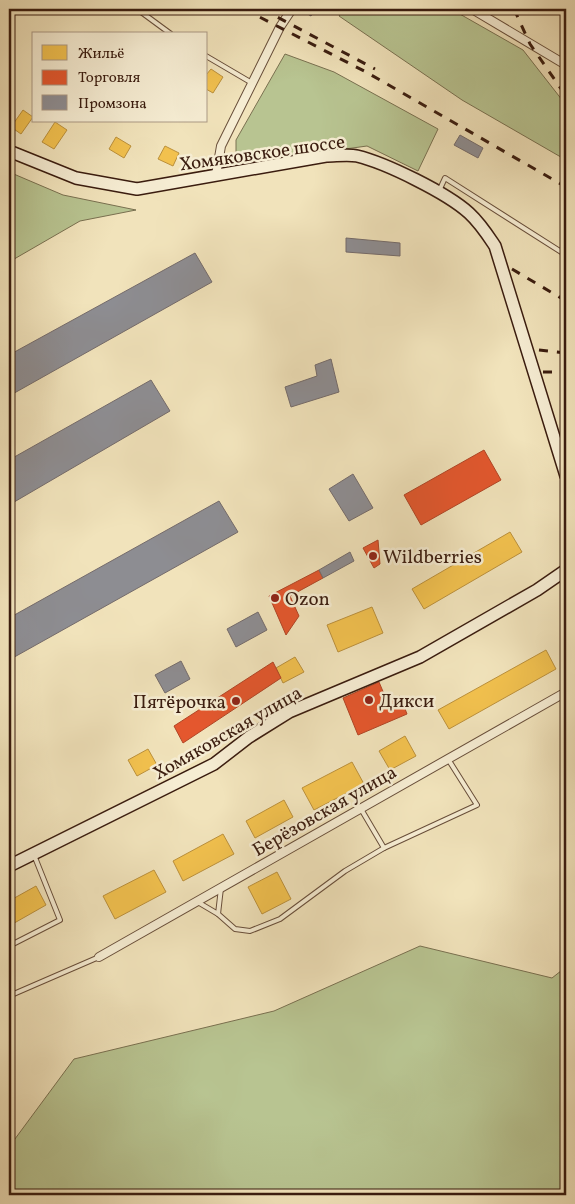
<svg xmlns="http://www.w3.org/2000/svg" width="575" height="1204" viewBox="0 0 575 1204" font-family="Vollkorn,serif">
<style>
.green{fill:#b8c491;stroke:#797050}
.homes{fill:#f2c14e;stroke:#bb903b}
.shops{fill:#e4572e;stroke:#b14525}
.industry{fill:#8d8d92;stroke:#746b6b}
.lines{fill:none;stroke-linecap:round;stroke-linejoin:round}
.lane-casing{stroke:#684e3a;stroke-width:6}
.street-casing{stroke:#684e3a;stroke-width:10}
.secondary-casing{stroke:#3a1c0f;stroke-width:14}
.lane{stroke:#f6edd3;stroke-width:4}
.street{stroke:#f6edd3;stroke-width:8}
.secondary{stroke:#f6edd3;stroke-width:11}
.rail{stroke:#3a1c0f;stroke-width:3;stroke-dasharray:9 9;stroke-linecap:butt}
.poi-dot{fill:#8f2418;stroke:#f6edd3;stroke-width:2}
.labels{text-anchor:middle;stroke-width:5;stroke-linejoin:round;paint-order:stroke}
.street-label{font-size:19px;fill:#3a1c0f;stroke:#f6edd3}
.poi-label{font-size:19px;fill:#3a1c0f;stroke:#f6edd3;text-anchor:start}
</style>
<rect width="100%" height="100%" fill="#f1e3bb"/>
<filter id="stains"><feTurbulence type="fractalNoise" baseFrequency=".004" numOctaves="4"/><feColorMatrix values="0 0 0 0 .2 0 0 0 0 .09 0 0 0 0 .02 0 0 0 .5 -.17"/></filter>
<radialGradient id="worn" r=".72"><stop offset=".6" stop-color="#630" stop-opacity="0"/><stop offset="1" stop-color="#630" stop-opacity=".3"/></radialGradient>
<g class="green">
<path d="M344,9H451L523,50L566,105V160L462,100L339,16Z"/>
<path d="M285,54L334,72L438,129L418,171L367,146L236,164V140Z"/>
<path d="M9,172L63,195L136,210L80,221L9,262Z"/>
<path d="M420,946L552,978L566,967V1195H9V1147L74,1059L274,1011Z"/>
</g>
<g class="homes">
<path d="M211,69L223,77L213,93L206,89V75Z"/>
<path d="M23,110L33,117L21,134L11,127Z"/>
<path d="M55,122L67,130L54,149L42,142Z"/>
<path d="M116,137L131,146L124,158L109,149Z"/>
<path d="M165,146L179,153L173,166L158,159Z"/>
<path d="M510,532L522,552L424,609L412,589Z"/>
<path d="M372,607L383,633L338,652L327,625Z"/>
<path d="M546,650L556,669L449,729L438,710Z"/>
<path d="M295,657L304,672L283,683L276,668Z"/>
<path d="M405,736L416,756L390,770L379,751Z"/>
<path d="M148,749L157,765L137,776L128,760Z"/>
<path d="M352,762L364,784L314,810L302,788Z"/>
<path d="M284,800L293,817L255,838L246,821Z"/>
<path d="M223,834L234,854L183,881L173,861Z"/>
<path d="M154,870L166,892L115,919L103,896Z"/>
<path d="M277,872L291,899L262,914L248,887Z"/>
<path d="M36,886L46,905L9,926V901Z"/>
</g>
<g class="shops">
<path d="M484,450L501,480L421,525L404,495Z"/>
<path d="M378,540L380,564L374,568L363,548Z"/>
<path d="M319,570L323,578L290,596L299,616L286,635L269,596Z"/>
<path d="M273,662L281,678L183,743L174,726Z"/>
<path d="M379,682L387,701L400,696L407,714L358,735L343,698Z"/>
</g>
<g class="industry">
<path d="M306,9H315L311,16L304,12Z"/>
<path d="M460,135L483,148L478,158L454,145Z"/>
<path d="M346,238L400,243V256L346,252Z"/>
<path d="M195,253L212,282L9,396V355Z"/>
<path d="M331,359L339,392L291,407L285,387L317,376L315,365Z"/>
<path d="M151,380L170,411L9,505V460Z"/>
<path d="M353,474L373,508L349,521L329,489Z"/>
<path d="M219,501L238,532L9,660V618Z"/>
<path d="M350,552L354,561L323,578L319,570Z"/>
<path d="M258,612L267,630L236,647L227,629Z"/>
<path d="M181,661L190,679L165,693L155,675Z"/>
</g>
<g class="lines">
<defs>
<g id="lane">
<path d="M137,9L171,34"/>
<path d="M206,56L252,83"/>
<path d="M439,191L445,178L566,255"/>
<path d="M361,809L384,848"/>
<path d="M196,901L218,914L221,888"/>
<path d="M218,914L235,929L250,931L280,919L345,871L384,848L477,805L448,759"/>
<path d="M9,946L60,920L34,855"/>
<path d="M9,996L99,957"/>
</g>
<g id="street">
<path d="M472,9L566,65"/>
<path d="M216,175L221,146L280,27L292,9"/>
<path d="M99,957L566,692"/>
</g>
<g id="secondary">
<path d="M9,151L76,178L137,189L326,156C336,156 348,154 357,156C386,163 447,193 469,213C480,223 487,234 495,246L566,476"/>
<path d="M9,866L214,764L249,737L289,712L420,657L537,590L566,570"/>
</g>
</defs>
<use href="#lane" class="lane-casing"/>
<use href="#street" class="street-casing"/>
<use href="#secondary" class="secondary-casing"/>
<use href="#lane" class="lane"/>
<use href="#street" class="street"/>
<use href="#secondary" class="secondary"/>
<g class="rail">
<path d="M244,9L366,72L566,187"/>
<path d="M262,9L375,69"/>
<path d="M514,9L530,44L566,96"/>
<path d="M512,269L566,301"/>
<path d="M539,350L566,353"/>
<path d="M543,372H566"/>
</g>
</g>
<g class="poi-dot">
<circle cx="373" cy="556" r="5"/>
<circle cx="275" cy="598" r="5"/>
<circle cx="369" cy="700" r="5"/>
<circle cx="236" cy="701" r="5"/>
</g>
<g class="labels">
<g class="street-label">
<text transform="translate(262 152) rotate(-8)" y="7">Хомяковское шоссе</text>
<text transform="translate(227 732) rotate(-30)" y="7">Хомяковская улица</text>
<text transform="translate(324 810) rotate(-30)" y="7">Берёзовская улица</text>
</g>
<g class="poi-label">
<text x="383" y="563">Wildberries</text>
<text x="285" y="605">Ozon</text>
<text x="379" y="707">Дикси</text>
<text x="226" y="708" text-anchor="end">Пятёрочка</text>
</g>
</g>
<rect width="575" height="1204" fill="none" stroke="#f1e3bb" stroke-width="30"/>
<rect x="10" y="10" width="555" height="1184" fill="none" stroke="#3a1c0f" stroke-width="2.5"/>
<rect x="15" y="15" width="545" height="1174" fill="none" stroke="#3a1c0f"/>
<rect x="32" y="32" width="175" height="90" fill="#f6edd3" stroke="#ab9985"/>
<rect x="42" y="45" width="25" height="15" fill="#f2c14e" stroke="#ab9985"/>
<text x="78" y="58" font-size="15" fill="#3a1c0f">Жильё</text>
<rect x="42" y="70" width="25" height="15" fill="#e4572e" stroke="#ab9985"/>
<text x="78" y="82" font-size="15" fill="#3a1c0f">Торговля</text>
<rect x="42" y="95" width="25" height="15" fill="#8d8d92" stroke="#ab9985"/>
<text x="78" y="108" font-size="15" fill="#3a1c0f">Промзона</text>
<rect width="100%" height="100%" filter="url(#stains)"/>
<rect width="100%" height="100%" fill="url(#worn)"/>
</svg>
